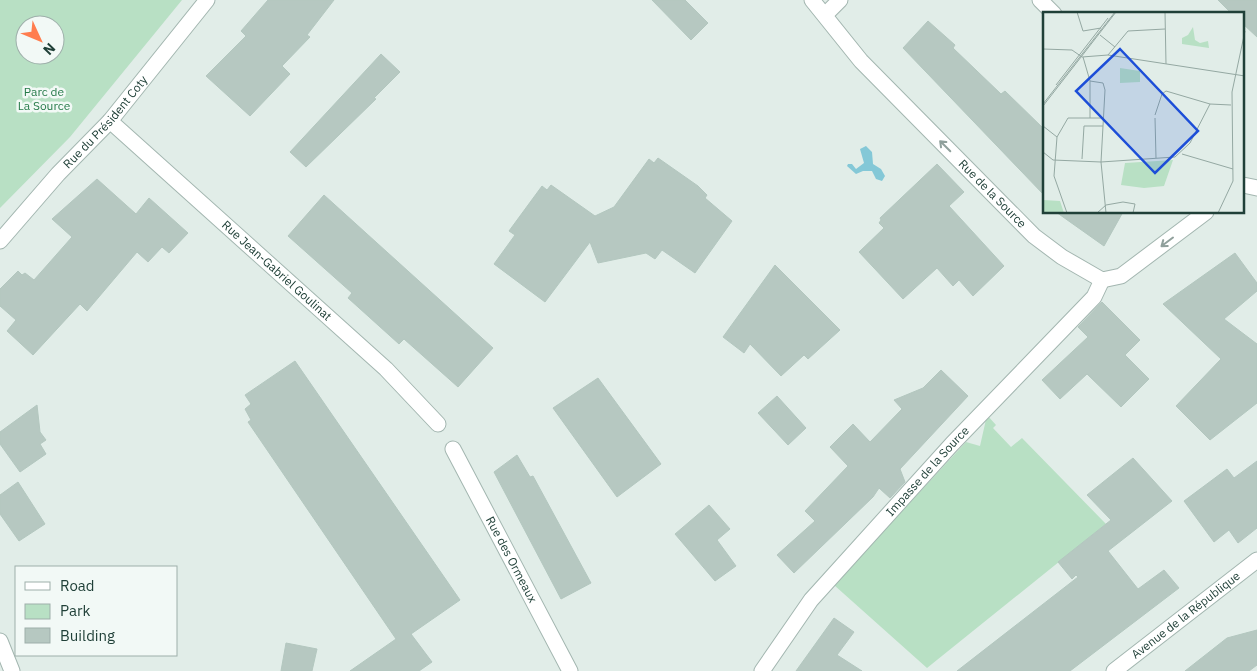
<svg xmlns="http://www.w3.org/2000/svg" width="1257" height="671" viewBox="0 0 1257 671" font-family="'IBM Plex Sans',sans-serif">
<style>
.green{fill:#b8e0c4;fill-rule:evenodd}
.water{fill:#84c8d7}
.building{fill:#b6c8c1;stroke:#b3c7bf}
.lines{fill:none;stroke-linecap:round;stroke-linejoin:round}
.minor-casing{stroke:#a3b6b0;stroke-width:17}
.minor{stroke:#fff;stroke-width:15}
.oneway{stroke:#90a09c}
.labels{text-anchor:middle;stroke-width:5;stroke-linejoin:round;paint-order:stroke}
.park-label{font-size:12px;fill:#267a49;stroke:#f2f9f6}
.street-label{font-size:12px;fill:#204038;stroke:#f2f9f6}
.inset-road{fill:none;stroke:#94a8a2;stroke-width:1}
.view{fill:#1d4ed8;fill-opacity:0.15;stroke:#1d4ed8;stroke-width:2.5}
.inset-edge{fill:none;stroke:#204038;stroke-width:2.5}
</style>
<rect width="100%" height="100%" fill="#e1ede8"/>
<g class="green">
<path d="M0,0H182L70,137L0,208ZM25,25H55V55H25Z"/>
<path d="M987,415L996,425L993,428L1011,447L1022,438L1106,524L927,668L834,585L966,442L980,446Z"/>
</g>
<path class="water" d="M866,146L872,152L873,164L881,169L885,176L882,181L876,179L872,171H863L856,174L847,166L848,164H852L856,169L864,163L860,149Z"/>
<g class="building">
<path d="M268,0H334L307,35L310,37L282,66L290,74L250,116L206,76L246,36L241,31Z"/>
<path d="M652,0H685L708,23L691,40Z"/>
<path d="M1218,0H1257V37L1243,24V14H1232Z"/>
<path d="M928,21L955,45L953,48L1001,94L1005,91L1044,129V195L903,48Z"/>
<path d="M381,54L400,72L374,98L376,99L306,167L290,152Z"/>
<path d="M658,158L698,186L707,195L705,198L732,221L695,273L662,250L655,259L646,253L598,263L590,242L545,302L494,264L515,235L509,231L542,186L547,190L551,185L595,216L614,207L649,159L654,163Z"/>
<path d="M937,164L964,192L949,206L1004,266L973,296L959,280L953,286L937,268L903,299L859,252L884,228L879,223L881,220L880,218Z"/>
<path d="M97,179L136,214L149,198L188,233L169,253L162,247L148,262L137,252L87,311L80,304L33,355L7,331L16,320L0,306V289L18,271L22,275L25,273L34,280L72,237L52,219Z"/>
<path d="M324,195L493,348L458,387L404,339L399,344L348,298L352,293L288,236Z"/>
<path d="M1056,212H1123L1104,246Z"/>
<path d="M1235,253L1257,283V291L1224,319L1257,344V403L1210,440L1176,406L1221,359L1163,304Z"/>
<path d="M775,265L840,330L808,359L804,355L781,376L750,344L744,353L723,337Z"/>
<path d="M1102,302L1140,340L1125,355L1149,379L1121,407L1087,374L1060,399L1042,380L1088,337L1078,327Z"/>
<path d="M295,361L460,600L411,634L432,662L419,671H350L396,639L248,422L251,420L245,409L251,404L245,395Z"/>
<path d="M941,370L968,396L900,469L905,482L890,498L879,488L873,497L794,573L777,555L815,521L805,511L848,466L830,447L853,424L870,442L902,409L894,400L923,388Z"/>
<path d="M598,378L661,464L617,497L553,408Z"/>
<path d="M777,396L806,428L788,445L758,413Z"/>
<path d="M37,405L40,432L46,440L40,444L46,454L20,472L0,444V432Z"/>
<path d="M517,455L530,477L533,476L591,583L561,599L494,472Z"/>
<path d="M1133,458L1172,501L1108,551L1138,589L1164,570L1179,588L1070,671H957L1078,577L1076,575L1072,579L1058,562L1111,520L1087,495Z"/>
<path d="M1257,461V528L1238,543L1229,530L1214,542L1184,501L1227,469L1234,478Z"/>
<path d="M18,482L45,524L19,541L0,514V495Z"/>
<path d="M709,505L730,529L717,540L736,566L715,581L675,534Z"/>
<path d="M834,618L854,632L837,655L862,671H796Z"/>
<path d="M1257,630V665L1249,671H1185L1227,638Z"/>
<path d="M286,643L317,649L312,671H281Z"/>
</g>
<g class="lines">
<defs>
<g id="minor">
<path id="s1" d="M812,0L861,61L1034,236L1062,257L1102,280L1121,276L1206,212"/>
<path d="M1040,0L1054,14"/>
<path d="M825,15L840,0"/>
<path id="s2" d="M110,121L386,369L438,424"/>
<path d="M1243,185L1257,188"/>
<path id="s3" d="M0,241L58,174L110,121L207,0"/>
<path id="s4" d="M453,449L570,671"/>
<path d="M0,641L12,671"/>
<path id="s5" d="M762,671L811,600L952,444L1094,297L1102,280"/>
<path id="s6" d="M1114,671L1257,560"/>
</g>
</defs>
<use href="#minor" class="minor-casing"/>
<use href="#minor" class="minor"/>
</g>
<defs><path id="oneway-shaft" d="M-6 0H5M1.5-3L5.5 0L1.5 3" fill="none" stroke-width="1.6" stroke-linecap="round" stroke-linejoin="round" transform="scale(1.25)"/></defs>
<g class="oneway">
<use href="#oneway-shaft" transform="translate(945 146) rotate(-135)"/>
<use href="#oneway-shaft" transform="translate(1167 242) rotate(143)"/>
</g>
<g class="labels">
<g class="park-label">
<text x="44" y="96">Parc de<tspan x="44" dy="14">La Source</tspan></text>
</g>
<g class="street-label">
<text dy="4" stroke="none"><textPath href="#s3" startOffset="159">Rue du Président Coty</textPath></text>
<text dy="4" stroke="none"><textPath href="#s1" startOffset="265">Rue de la Source</textPath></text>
<text dy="4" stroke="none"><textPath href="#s2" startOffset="224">Rue Jean-Gabriel Goulinat</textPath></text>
<text dy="4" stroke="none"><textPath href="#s5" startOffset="260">Impasse de la Source</textPath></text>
<text dy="4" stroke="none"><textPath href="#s4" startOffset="125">Rue des Ormeaux</textPath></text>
<text dy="4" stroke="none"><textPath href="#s6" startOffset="91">Avenue de la République</textPath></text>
</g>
</g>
<g transform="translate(1043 12)">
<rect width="201" height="201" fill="#e1ede8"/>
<path d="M150,15L152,28L157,31L165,29L166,36L139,32V26L145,23ZM77,56L97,59V70L77,71ZM130,148L121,174L101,176L78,173L82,151ZM0,188L17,189L21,201H0Z" fill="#b8e0c4"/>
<path class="inset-road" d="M34,0L40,19L58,16M122,0L123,52M57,23L72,35M0,37L29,38L39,45L65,43L202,64M65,43L85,19L122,17M40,45L47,69V106M47,69L60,71L62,78L58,150L63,201M13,73L65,6M0,92L72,0M0,94L73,0M112,103L119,82L123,79L167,92L188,93M112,106L113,146M0,114L14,125L11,164L24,201M14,125L25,106H61M0,140L10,148L58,150L132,145L147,131L167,92M139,142L190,157M39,147L41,114H60M54,201L63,193L80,190L92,192L90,201M175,201L190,169L189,80L202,19"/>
<path class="view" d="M77,37L155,119L112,161L33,79Z"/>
<rect width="201" height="201" class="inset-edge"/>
</g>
<rect x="15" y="566" width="162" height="90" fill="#f2f9f6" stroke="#9eafaa"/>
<rect x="25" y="582" width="25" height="8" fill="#ffffff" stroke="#9eafaa"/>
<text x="60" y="591" font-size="15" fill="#204038">Road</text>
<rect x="25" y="604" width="25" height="15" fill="#b8e0c4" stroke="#9eafaa"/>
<text x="60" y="616" font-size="15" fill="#204038">Park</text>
<rect x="25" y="628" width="25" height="15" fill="#b6c8c1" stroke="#9eafaa"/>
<text x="60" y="641" font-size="15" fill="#204038">Building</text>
<g transform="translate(40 40) rotate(134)"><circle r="24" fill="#f2f9f6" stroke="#9eafaa"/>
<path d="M0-4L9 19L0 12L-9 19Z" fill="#ff7d4e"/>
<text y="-8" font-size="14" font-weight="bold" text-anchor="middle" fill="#204038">N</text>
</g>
</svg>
